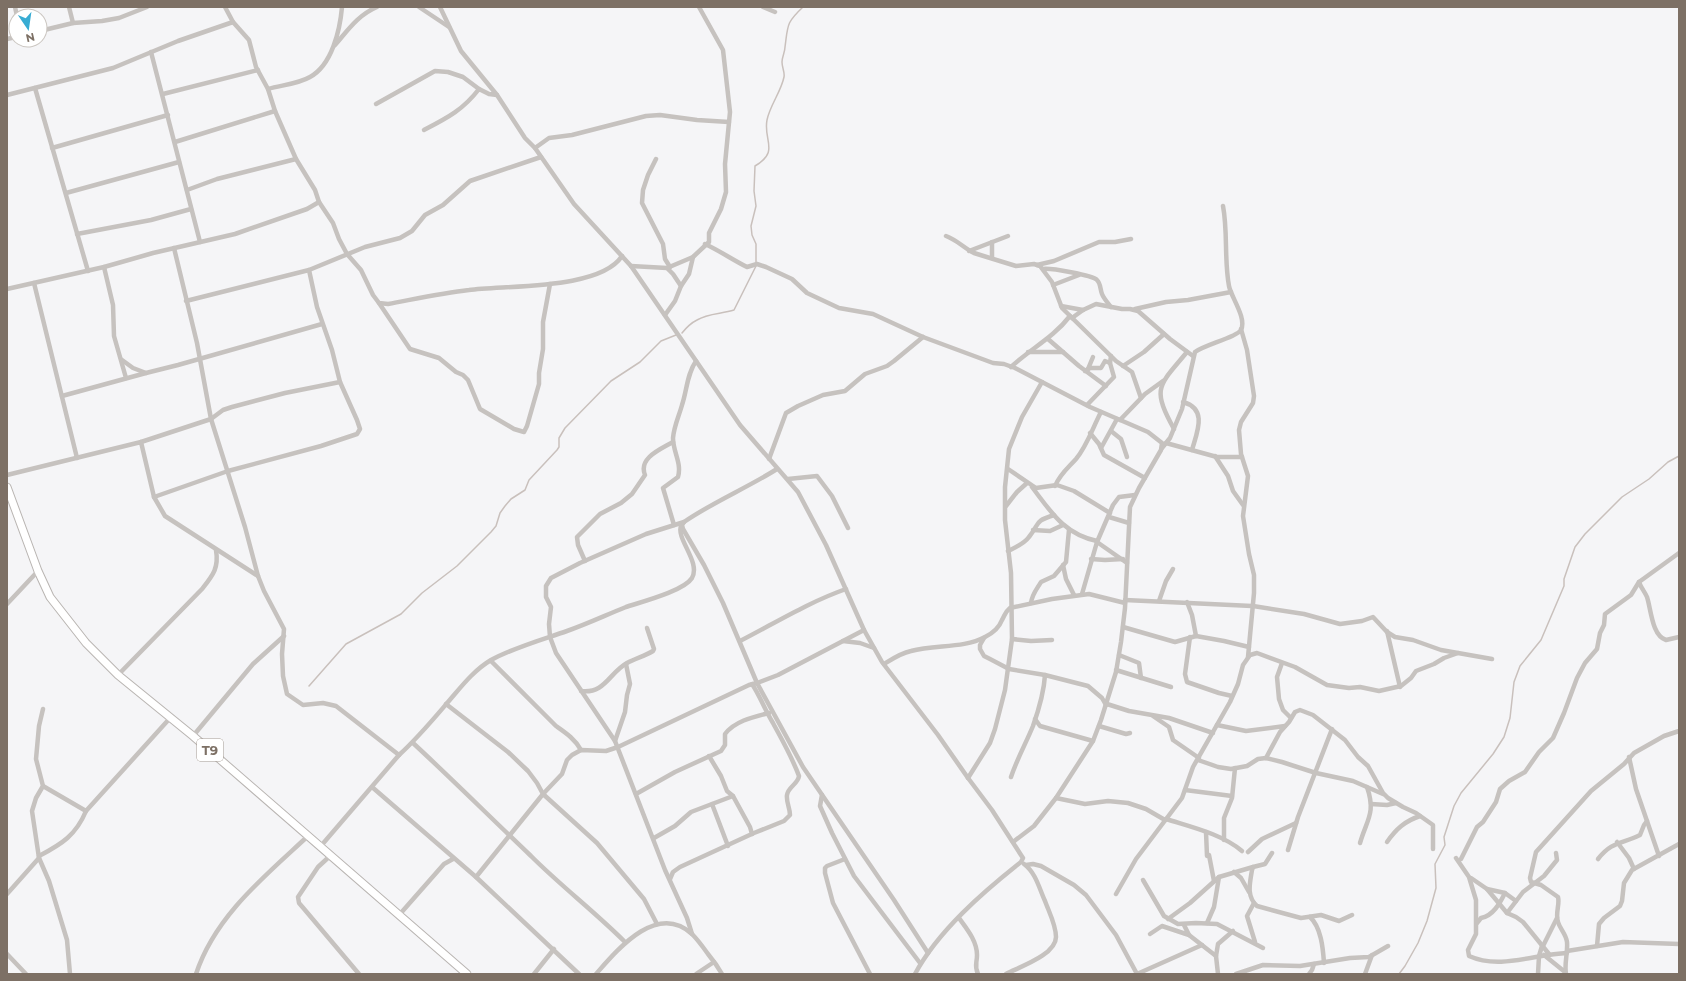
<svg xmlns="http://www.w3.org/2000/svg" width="1686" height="981" viewBox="0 0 1686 981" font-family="Montserrat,sans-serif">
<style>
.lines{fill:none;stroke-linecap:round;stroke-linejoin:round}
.stream{stroke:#c9c0bc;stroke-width:1.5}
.trunk-casing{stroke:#b9b5b2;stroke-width:9}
.minor{stroke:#c6c2bf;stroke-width:4.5}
.trunk{stroke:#fff;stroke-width:7}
.labels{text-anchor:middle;stroke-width:4;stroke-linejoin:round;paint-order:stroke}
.shield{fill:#fff;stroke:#a49b93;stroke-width:1}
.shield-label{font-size:13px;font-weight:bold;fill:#7d7065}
</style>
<rect width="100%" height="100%" fill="#f5f5f7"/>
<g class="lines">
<g class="stream">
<path d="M756,262V244L752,235L751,226L756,206L754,191L755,166C780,151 763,141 767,120C770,105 781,92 784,77C785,72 782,68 782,62C782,57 785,52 785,47C788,25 786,23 803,7"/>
<path d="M682,333C686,328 691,323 697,320C708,313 722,314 734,310L756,266"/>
<path d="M309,686L346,644L401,614L422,593L457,566L491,532L496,526L500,513L505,506L511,499L525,490L529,480L557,450L559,447V438L565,428L611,381L640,362L661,341L676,335"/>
<path d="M1399,974L1405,966L1418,943L1427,921L1436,888L1435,864L1445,845L1444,837L1454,806L1461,793L1493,754L1504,737L1510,718L1514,682L1520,666L1541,640L1564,586V579L1575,547L1585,534L1622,497L1649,479L1668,462L1679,456"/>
</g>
<defs>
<path id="trunk" d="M7,487L38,571L50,597L86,643L118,675L193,736L467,974"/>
</defs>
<use href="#trunk" class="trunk-casing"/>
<g class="minor">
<path d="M15,7L17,16"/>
<path d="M69,7L73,23"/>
<path d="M225,7L233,22L249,40L256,67L268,89L275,111L296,159L315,190L319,202L333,223L339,239L347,254L361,270L373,295L379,303L388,304C415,299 442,293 469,290C506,285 600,290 622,256"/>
<path d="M419,7L449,27"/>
<path d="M440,7L461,51L497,95L525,138L535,148L574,204L631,266L740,425L798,492L826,545L864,630L882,662L938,735L968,778L992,810L1021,855L1023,858L1021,862C983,892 938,931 915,974"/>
<path d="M763,7L775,12"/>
<path d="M40,31L73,23L102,21L119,18L147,7"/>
<path d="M7,39L16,37"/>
<path d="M335,45C348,30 358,15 377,7"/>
<path d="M151,52L200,242"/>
<path d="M35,88L88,271"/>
<path d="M268,89C282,85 298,84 310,77C332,65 340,30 342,7"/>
<path d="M163,94L258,70"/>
<path d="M7,95L113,68L178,41L233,22"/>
<path d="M376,104L435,71L448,72L463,77L479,89"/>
<path d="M424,130C447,118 463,110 479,89L489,94L497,95"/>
<path d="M175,142L275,111"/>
<path d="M52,148L168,115"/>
<path d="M535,148L549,138L572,135L646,116L660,115L697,120L729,122"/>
<path d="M656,159L648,175L643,190L642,203L663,244L665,259L670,267"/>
<path d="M187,190L217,179L296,159"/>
<path d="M66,193L179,162"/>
<path d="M77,234L151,220L191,209"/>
<path d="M946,236C957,240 964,248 974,253L1016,266L1034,264L1040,266L1052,282L1062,308L1116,361L1132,372L1141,398"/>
<path d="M705,244C720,251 733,260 747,267L757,264L766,267L792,279L807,293L839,308L873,314L923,337L993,363L1004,364L1015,368L1090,407L1148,432L1162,443L1161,450L1139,488L1130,507L1125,608L1121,642L1116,672L1101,720L1093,741L1056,798L1034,826L1013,842"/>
<path d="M174,248L197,343L211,419L245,527L258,576L264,591L284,629L282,654L283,676L287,694L303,705L323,703L336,706L399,755"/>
<path d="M969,251L1008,236"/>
<path d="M992,258V242"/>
<path d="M1037,265L1054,261L1099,242H1115L1131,239"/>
<path d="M631,266L667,268L673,274L681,286"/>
<path d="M104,267L113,305L114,336L126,378"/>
<path d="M667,268L693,257L709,242V233L721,209L726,192L725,164L730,112L723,50L699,7"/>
<path d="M1043,269C1051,268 1092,275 1097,280C1101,284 1100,289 1102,294C1104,299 1108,303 1111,307"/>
<path d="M34,283L77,458"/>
<path d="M1053,285L1079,275"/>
<path d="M7,289L104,267L153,253L235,234L307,209L319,202"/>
<path d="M186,301L309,270L365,247L400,238L412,231L425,215L443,205L470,181L541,157"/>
<path d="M379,303L410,349L439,358L456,372L463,375L468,380L480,409L514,429L524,432L527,426L539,384V373L543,349V322L550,284"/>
<path d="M1061,306L1083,310"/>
<path d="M1135,309L1166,302L1188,300L1231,292"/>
<path d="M665,315L675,301L681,286L689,274L693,257"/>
<path d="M1072,318L1083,310L1096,304L1122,309H1130L1138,311L1170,339L1193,356"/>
<path d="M1241,329L1247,350L1254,396L1253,403L1241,422L1239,430L1241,454L1248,476L1243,516L1249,554L1254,575V593L1248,657"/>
<path d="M1048,339L1079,366L1106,386"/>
<path d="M1028,352H1063"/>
<path d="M122,360L133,368L146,373"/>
<path d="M1123,366L1144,352L1164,334"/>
<path d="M1011,367C1030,349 1053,338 1070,316"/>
<path d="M1088,369L1093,357"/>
<path d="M1085,371L1090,368H1101L1105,361L1110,363"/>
<path d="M62,396L146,373L178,365L322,324"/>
<path d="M1183,402C1208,409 1197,432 1192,450"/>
<path d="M1087,405L1114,377L1110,363L1111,356"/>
<path d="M1120,420L1145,394L1163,381"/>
<path d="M1174,429C1151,387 1159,386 1187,352"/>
<path d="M1111,431L1121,439L1127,457"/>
<path d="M1090,433L1099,444L1104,455L1145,478"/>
<path d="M141,442L211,419L223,410L232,407L285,393L340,382"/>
<path d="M1166,443L1217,457H1242"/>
<path d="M1101,448L1117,419"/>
<path d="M1162,448L1170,438L1182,409L1195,352C1204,345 1237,337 1241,330C1247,318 1231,297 1229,286C1224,260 1228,232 1223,206"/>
<path d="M1215,456L1228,476L1233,491L1243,505"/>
<path d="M769,459L786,413L798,406L823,395L845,391L865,374L887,366L894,361L923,337"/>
<path d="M777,469C747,488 713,502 684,522L682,525L683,529L704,565L723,603L757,683L803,767L894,900L928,953"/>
<path d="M1008,469L1036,488L1057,485L1074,491L1110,513"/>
<path d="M7,475L141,442L154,497L165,516L258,576"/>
<path d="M788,479L817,476L832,496L848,528"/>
<path d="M1055,486C1060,474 1068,468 1076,459C1087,446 1093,427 1101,412"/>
<path d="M1032,487C1051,512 1064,534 1097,541"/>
<path d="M154,497L228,471L321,446L357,434L360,429L357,420L340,382L332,350L317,307L309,270"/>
<path d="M1006,506L1017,492L1027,483"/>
<path d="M1109,517L1129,523"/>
<path d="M684,522L646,534L580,563L551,578L546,586V597L551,607L549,624L550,637L556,653L615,741L665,870L687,918L692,934"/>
<path d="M674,525L663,488L678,477C682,463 673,452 673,438C674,426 679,416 682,405C687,390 687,374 696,361"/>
<path d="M1033,530L1050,531L1063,525"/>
<path d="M1097,542L1127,563"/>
<path d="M1008,551C1016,547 1024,544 1029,537C1041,522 1033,522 1054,515"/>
<path d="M1091,559L1105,560L1123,559"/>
<path d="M585,561L578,545L577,537L600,514L621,503L632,494L645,475C638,458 661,449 673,442"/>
<path d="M1063,565L1066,579L1074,595"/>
<path d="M1639,582C1641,588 1645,592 1647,597C1651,609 1652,636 1666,640L1679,637"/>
<path d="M1082,594L1097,542L1113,505L1119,497L1135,495"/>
<path d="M1125,600L1252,606"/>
<path d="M1159,601L1166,581L1173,569"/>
<path d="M1187,602L1192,615L1196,636"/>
<path d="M1031,603C1032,594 1037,589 1041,582L1054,576L1066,562L1069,530"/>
<path d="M7,604L38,571"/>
<path d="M1253,606L1304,614L1340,624L1362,621L1373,617L1387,632L1395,637L1413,640L1441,650L1492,659"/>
<path d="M1123,627L1175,642L1196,636L1224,641L1249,647"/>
<path d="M1387,631L1400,687"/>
<path d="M1190,637L1185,674L1187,682L1219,693L1232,696"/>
<path d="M984,638L980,645V649L984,656L990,659L1009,669L1045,675L1088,686L1102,698L1106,705"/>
<path d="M1012,639L1031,641L1052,640"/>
<path d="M740,641C775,623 809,602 846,589"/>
<path d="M843,641L860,643L874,648"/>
<path d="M1119,655L1139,663L1141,678"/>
<path d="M491,661L556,726C566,733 575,739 581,750"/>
<path d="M1282,663L1277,677L1279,699L1283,710L1291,718"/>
<path d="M884,664C892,659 901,653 911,651C935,644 963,649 985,637C991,634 999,628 1002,620C1005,615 1005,612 1010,608L1052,599L1089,594L1125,603"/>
<path d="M1116,670L1171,687"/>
<path d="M118,675L202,589C213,575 219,568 216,550"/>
<path d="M581,691C605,694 609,673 627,663C636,658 645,656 653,651L654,649L647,628"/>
<path d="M446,704L508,752L528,771L537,783L543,794L597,843L644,899L657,924"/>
<path d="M1107,704L1129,711L1169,718L1213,733"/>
<path d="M43,709L39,726L36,759L43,786L36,798L32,811L39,858L49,881L67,940L70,974"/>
<path d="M1153,716L1169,727L1173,740L1199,758"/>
<path d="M1035,719L1040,726L1093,741"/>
<path d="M1217,725L1246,731L1285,726"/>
<path d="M1099,726L1126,734L1130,733"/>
<path d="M193,736L253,664L284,636"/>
<path d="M615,741L625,712L627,695L630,684L626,664"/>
<path d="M413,743C453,780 491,818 531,856C561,886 595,912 625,942"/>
<path d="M709,756L721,776L727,791L733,796L750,827L752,834"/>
<path d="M1629,757L1636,789L1659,856"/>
<path d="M1266,758L1280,732L1289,722L1295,712L1300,710L1313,715L1345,740L1358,757L1368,766L1383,793L1388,798L1403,807L1416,813L1433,825V849"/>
<path d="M1198,760L1218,767L1231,769L1247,766L1258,759L1266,758L1282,762L1316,773L1353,781L1383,794"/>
<path d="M1011,777C1017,759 1026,743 1033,726C1039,709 1044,692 1045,675"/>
<path d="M968,778L990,743L995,729L1005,690L1012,639L1011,573L1005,520V487L1009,449L1022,417L1042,382"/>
<path d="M43,786L86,811"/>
<path d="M372,787L476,877L579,974"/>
<path d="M1185,790L1232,796"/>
<path d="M636,794L675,772L721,751L725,745V734C735,721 753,717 769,713"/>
<path d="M822,795L820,806L832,833L854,876L920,963"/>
<path d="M1056,798L1085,804L1108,801L1128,803L1146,809L1165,820"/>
<path d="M712,804L728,846"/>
<path d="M1371,804L1387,805L1396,803"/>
<path d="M1166,819C1191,827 1222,834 1242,851"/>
<path d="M1206,832L1207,856"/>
<path d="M654,838L675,826L691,812L733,796"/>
<path d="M1224,840V818L1232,798L1235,768"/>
<path d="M1387,842C1396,829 1405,821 1420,816"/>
<path d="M1617,842L1629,858L1634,869"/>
<path d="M1360,843C1367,819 1376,813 1367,787"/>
<path d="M320,847L399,755C419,737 436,716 454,695C465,682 476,669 491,660C515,647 541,640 567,631C587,624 606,615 626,607C641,602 684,591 692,578C701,562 676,539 681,526"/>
<path d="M1288,850L1298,817L1332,729"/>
<path d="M1248,852L1262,839L1296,823"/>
<path d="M1272,853L1265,864L1253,867L1252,870C1250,883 1246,896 1257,906L1301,918L1321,915L1339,921L1352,915"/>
<path d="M1209,855L1214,881"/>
<path d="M39,856C62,844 76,835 86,811L171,717"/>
<path d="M330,856L318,867L298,897L299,903L305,910L359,974"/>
<path d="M1456,858L1469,877L1476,900V934L1468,950L1469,956C1500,970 1535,954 1567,953"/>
<path d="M845,859L827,866L825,868V873L833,903L870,974"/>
<path d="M1461,859L1477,827L1483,822L1496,802L1500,789L1509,781L1525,772L1539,752L1553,738L1564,713L1577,678L1585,663L1597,649L1600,633L1604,625L1605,614L1631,595L1639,582L1679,553"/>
<path d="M1598,859C1612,841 1622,844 1640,835L1644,825L1647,821"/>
<path d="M1026,865L1033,864L1041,866L1074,885L1086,895L1116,935L1137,974"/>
<path d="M1234,872L1241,878L1249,892"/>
<path d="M476,877L543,794L562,774L567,760L572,755L581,750L606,751L618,747L749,685L757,683L778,675L864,630"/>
<path d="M1471,878L1487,889L1507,913L1516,917L1523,922L1549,954"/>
<path d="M670,879L673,872L680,867L754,833L784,821L790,815C790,808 786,802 787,795C788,787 798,784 799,776C792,757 782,740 773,723C765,710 760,696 752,684"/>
<path d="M1143,880L1164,916L1178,924L1196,923L1217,924L1263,948"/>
<path d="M1487,889L1505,893L1516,901"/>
<path d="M7,894L39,858"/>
<path d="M1116,894L1136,859L1182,798L1193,767L1230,702L1238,684L1243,665L1250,655L1257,653L1295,667L1327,685L1349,688L1360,687L1379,691L1401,686L1411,678L1416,671L1434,664L1444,658L1458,653"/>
<path d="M1254,903L1247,916L1255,942"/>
<path d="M1507,913L1523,892L1544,876L1557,860L1556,853"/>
<path d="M400,914L444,864L453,859"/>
<path d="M1310,917C1321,927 1323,948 1324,963"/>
<path d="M959,918C967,929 977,941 977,955C977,964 974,965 978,974"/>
<path d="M1168,919L1190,903L1219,877L1253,867"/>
<path d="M1207,923L1214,907L1219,877"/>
<path d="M1477,923L1481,918C1493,916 1500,903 1505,893"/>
<path d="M1184,925L1189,935L1216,956"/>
<path d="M1150,934L1162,926L1189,935"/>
<path d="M1543,946L1557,918"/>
<path d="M1597,946L1599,924L1604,918L1620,906L1622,901L1624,883L1632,870L1679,844"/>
<path d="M1567,951L1623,942L1679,944"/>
<path d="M7,954L26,974"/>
<path d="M1544,955L1565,972"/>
<path d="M196,974C215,916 265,876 308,836"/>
<path d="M534,974L554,949"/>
<path d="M596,974C618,949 657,902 692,934C698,940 703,947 708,954C713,960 718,967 722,974"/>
<path d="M696,974L714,962"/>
<path d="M1006,974C1019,967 1056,955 1056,937C1056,925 1049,912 1045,901C1039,888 1036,873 1024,864"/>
<path d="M1137,974L1202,945"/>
<path d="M1218,974L1216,956L1218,944L1233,931"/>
<path d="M1236,974L1263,965L1300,966L1350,958L1369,957L1388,946"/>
<path d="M1309,974L1312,970L1314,964"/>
<path d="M1365,974L1372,955"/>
<path d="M1538,974L1539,956L1542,946"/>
<path d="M1566,974C1564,964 1568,953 1567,942C1566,934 1560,929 1558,922C1555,913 1560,905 1558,897L1541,885L1531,882L1530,878L1536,852L1591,791L1624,764L1634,753L1664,736L1679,731"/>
</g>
<use href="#trunk" class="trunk"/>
</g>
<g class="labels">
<rect class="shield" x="197" y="739" width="26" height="22" rx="3"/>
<g class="shield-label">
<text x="210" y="755">T9</text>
</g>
</g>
<rect width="1686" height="981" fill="none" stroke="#7d7065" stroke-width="16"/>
<g transform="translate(28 28) rotate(167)"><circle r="19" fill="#ffffff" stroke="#cbc6c1"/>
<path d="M0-3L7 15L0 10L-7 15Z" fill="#38acd3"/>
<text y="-6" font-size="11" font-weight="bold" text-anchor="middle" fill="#7d7065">N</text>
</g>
</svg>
